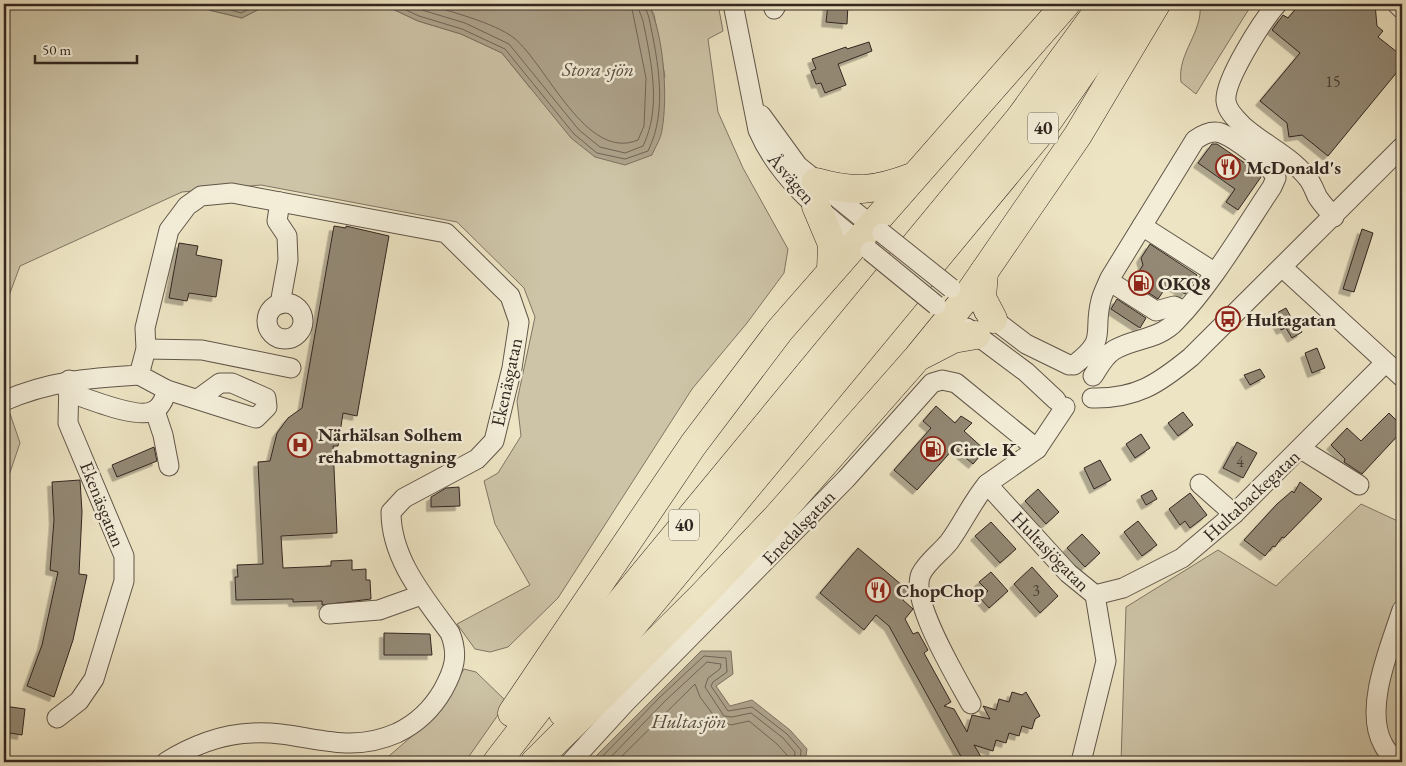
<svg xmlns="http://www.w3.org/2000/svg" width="1406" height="766" viewBox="0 0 1406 766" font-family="'EB Garamond',serif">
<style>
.green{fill:#cdc4a7;stroke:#807564}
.water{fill:#ada38c;stroke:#7c7161}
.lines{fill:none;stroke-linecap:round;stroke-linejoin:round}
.shore{stroke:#706456;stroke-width:1}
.building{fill:#938975;stroke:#322620;filter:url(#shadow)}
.minor-casing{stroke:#615649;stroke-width:21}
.highway-casing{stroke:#322620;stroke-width:29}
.minor{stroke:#f3edd8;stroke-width:19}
.highway{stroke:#ede4c3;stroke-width:28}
.minor-bridge-casing{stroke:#615649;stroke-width:21;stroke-linecap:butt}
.minor-bridge{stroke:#f3edd8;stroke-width:19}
.labels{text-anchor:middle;stroke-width:5;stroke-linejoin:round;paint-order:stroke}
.number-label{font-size:16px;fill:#4a3f35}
.shield{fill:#f3edd8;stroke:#6c6257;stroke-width:1}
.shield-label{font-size:18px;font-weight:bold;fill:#322620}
.poi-label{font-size:19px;font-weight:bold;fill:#322620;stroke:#f3edd8;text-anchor:start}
.street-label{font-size:19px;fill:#322620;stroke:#f3edd8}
.water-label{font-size:20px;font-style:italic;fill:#574c40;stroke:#f3edd8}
</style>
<defs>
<filter id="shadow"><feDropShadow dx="-4.5" dy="4.5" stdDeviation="0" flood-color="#0004"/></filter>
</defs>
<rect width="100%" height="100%" fill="#ede4c3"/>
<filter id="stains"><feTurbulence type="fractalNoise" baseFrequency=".004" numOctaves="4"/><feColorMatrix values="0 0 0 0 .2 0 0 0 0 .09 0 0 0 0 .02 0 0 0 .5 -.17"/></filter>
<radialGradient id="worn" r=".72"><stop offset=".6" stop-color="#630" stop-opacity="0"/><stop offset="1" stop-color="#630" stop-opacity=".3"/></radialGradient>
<g class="green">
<path d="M4,4H205L209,10L242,18L269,4H382L418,21L461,34L502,53L531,89L665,77L654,14L648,4H718L723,31L708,39L718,112L743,168L788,249L784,273L747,323L692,389L558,598L508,647L490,652L475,649L457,624L530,585L495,524L484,481L498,473L521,436L517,401L535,317L524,288L457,222L261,185L182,192L20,266L4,309Z"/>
<path d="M1200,4H1252L1196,94L1181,82C1177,53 1203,33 1200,4Z"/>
<path d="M4,396L20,443L4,490Z"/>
<path d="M1361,504L1402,523V762H1121L1126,607L1218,550L1276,586Z"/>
<path d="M464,669L476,672L507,702L465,762H328L324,757L389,756L433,718Z"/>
</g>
<g class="water">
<path d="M205,4H269L242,18L209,10Z"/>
<path d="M382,4H648C664,32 668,98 662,130C661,139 655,147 652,155L625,165L595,157L571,138L502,53L461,34L418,21Z"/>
<path d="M701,651H731L733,674L716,686L730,706L752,700L790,730L807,749L805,762H590Z"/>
</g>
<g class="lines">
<g class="shore">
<path d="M211,4L241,13L259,4"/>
<path d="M393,4L419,16L462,29L505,49L574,134L597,153L625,159L648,151C668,111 658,61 649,18C648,13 645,9 644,4"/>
<path d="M408,4L422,10L465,23L509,44L579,130L600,147L625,153L643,146C661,109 652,65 644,26C643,18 638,11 638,4"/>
<path d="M425,4C449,11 495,23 514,38C547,65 586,162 638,140L644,126L646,78L631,4"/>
<path d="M597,762L660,697L704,656L726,658L727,672L713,682L711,686L728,711L752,707L787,734L801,750L800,762"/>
<path d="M606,762L665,701L707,662L721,664L720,669L708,678L705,687L724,716L732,717L751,713L783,738L795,752L794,762"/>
<path d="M616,762L695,684L700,697L718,721L731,725L749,721L777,744L787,755V762"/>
</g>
</g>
<g class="building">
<path d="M828,4H848L847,24L826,22Z"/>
<path d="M1300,4H1375L1377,26L1383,31L1378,37L1402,56V66L1328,156L1302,135L1289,137L1287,123L1260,101L1300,53L1272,30L1283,15L1288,18Z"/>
<path d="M869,42L872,51L838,64L846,85L825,93L821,83L816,84L811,71L816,69L812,59L846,47L847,49Z"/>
<path d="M1212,144H1217L1258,172L1261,177L1238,210L1226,202L1235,189L1198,163Z"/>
<path d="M334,226L346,228V226L389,236L357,416L343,413L338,446H333L337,533L281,536L283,568L331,566V561L352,560V570L366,569V580H370L371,599L322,605V601L293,602V599L236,600L235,577H238L237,565L263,564L258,462L270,461L277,433L288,418L302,408Z"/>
<path d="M1362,229L1373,233L1354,292L1343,289Z"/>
<path d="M179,243L198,246L196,255L222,260L216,297L189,293L187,301L169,298Z"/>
<path d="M1150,244L1197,275L1185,294L1169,283L1158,299L1129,280L1131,277L1134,279L1143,265L1141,258Z"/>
<path d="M1117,299L1146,318L1140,328L1111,309Z"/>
<path d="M1286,308L1294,323L1297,322L1302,332L1292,338L1286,328L1292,325L1281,330L1273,315Z"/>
<path d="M1317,348L1325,368L1312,373L1305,353Z"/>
<path d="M1260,369L1265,377L1250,385L1244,375Z"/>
<path d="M936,406L955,423L961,416L972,423L964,431L985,450L973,464L954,448L917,490L894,470L931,428L923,421Z"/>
<path d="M1183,412L1193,425L1178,436L1168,423Z"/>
<path d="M1389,413L1402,426V431L1362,474L1344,462L1345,459L1331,445L1347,428L1361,441Z"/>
<path d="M1141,434L1150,448L1135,458L1126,444Z"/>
<path d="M1237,442L1257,453L1243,478L1223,468Z"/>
<path d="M154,447L157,461L117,477L112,465Z"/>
<path d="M1100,460L1111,480L1094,489L1084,468Z"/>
<path d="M80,480L82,512L79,574L87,575L73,640L54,697L27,686L42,645L58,572L50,570L54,520L52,482Z"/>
<path d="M1300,482L1322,499L1284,538L1282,537L1275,547L1273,546L1265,556L1244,540L1277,504L1292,491L1294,493Z"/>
<path d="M459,487L460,506L431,507V497L446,488Z"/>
<path d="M1038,489L1059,512L1046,524L1025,501Z"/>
<path d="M1152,490L1157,499L1146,505L1141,496Z"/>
<path d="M1190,493L1207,515L1190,528L1185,521L1180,525L1169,509Z"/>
<path d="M1138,521L1157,545L1142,556L1124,532Z"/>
<path d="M991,522L1016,549L1000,563L975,536Z"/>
<path d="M1082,534L1100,553L1085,567L1067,548Z"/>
<path d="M858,548L909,591L903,600L913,609L905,619L913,634L918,632L928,650L924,653L951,702L944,706L954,709L967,732L972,715L990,719L983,706L996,710L999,699L1009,702L1012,692L1022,695L1026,692L1040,716L1035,719L1032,729L1022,726L1019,736L1009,733L1006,743L996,740L993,751L974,745L984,762H964L889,626L876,615L864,630L820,593Z"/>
<path d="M1032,567L1058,596L1040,613L1014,584Z"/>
<path d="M991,572L1008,591L989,608L980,598L988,591L979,582Z"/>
<path d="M384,633L430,634L432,655H384Z"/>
<path d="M4,706L25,709L22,735L4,732Z"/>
</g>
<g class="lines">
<defs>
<g id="minor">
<path d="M733,4L758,130C780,181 824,214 866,248"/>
<path d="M1277,4C1263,20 1224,80 1226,101C1227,111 1236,119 1243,126C1263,144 1289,155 1306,176C1311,181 1314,189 1317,196C1321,203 1328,210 1334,217"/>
<path d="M1397,4L1402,9"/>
<path d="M774,9L777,4"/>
<path d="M761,115L798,166L881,233"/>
<path d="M1142,226L1214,272"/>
<path d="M1282,267L1402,377"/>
<path d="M1109,281L1156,311L1174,306L1184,311"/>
<circle cx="285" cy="321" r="18"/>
<path d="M280,304L288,260L287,236L277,221L280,202"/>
<path d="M984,312L1026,344L1069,365"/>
<path d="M967,328L1026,372L1056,400"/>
<path d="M146,349L202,350L291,368"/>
<path d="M1074,365C1109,338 1092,335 1101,300C1103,293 1107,285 1110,278L1195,140C1202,135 1212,130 1221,133C1236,139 1269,163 1276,178L1272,187C1244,229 1211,285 1176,321C1159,340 1134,338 1114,350C1104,356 1099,367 1093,376"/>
<path d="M139,375L167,390L249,416L256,418L267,407L266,398L232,383H220L198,399"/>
<path d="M68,392C86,398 140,421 155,410C162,406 165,397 167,390"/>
<path d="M1092,398C1136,399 1158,384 1191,357L1402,147"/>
<path d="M4,401C49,381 90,378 139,375L146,349L145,328L169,230L187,206L201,196L232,193L446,233L510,296L519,322L512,368L494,441L477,459L404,498L391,512C391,559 424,597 450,633C459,655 454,670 443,690C432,709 418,723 397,733C343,757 305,730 252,733C222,734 191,746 166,762"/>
<path d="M1065,407L1037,449L987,484L1068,573L1095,595L1106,661L1081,762"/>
<path d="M155,411L163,435L169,466"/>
<path d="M1301,449L1359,485"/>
<path d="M1200,484L1234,514"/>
<path d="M1095,595L1123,588L1182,558L1234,514L1385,363"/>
<path d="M329,614L379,610L421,595"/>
<path d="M971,704C957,678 909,600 921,574C927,562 941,552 949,542C963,523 972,502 987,484"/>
<path d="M57,718L79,701L94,679L124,581V556L68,423L69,380"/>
<path d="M571,762L625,703L846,479L932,383L942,380L956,383L1037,449"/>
<path d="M1397,762C1393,757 1386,751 1383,744C1363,708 1391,645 1402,610"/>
</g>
<g id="highway">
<path d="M816,182C854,193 875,191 912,177"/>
<path d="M816,206L832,244L831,270"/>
<path d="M984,272L982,298L993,319"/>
<path d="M922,355L953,339L976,335"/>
<path d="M512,713L693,445L780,330L1066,4"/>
<path d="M563,713L614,648L1039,134L1130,4"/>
<path d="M497,762L619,604L1019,119L1103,4"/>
<path d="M535,762L702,596L776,518L917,358L966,298L1078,135L1156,4"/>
</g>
</defs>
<use href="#minor" class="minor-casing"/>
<use href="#highway" class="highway-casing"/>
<use href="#minor" class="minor"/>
<use href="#highway" class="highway"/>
<defs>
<g id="minor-bridge">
<path d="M882,233L951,288"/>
<path d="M870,251L936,305"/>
</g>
</defs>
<use href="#minor-bridge" class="minor-bridge-casing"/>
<use href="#minor-bridge" class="minor-bridge"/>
</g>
<defs>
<symbol id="restaurant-ring" viewBox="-11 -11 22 22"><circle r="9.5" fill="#f3edd8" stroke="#8f2418" stroke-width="1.5"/><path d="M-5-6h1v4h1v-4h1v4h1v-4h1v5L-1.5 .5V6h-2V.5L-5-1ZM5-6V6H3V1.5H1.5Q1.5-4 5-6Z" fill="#8f2418"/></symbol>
<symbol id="fuel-ring" viewBox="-11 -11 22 22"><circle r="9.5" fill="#f3edd8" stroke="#8f2418" stroke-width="1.5"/><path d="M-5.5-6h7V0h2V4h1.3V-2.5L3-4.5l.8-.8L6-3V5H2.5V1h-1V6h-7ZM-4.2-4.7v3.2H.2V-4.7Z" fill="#8f2418"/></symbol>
<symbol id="bus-ring" viewBox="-11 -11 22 22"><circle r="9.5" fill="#f3edd8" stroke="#8f2418" stroke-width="1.5"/><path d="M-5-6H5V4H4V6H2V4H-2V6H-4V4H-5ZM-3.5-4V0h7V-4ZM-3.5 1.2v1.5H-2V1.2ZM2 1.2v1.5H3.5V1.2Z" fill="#8f2418"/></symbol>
<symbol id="hospital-ring" viewBox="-11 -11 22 22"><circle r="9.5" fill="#f3edd8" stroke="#8f2418" stroke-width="1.5"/><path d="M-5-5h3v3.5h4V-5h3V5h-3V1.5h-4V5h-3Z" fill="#8f2418"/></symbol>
</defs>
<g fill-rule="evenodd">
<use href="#restaurant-ring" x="1214" y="153" width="28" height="28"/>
<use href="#fuel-ring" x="1127" y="269" width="28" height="28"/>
<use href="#bus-ring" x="1214" y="305" width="28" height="28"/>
<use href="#hospital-ring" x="286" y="431" width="28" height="28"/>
<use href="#fuel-ring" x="919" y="435" width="28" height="28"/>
<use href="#restaurant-ring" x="864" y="576" width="28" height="28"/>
</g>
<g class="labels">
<g class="number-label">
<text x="1333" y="87">15</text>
<text x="1240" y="467">4</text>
<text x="1036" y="596">3</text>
</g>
<g class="shield">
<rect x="1028" y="112.5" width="30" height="31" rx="4"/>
<rect x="669" y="509.5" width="30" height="31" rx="4"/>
</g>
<g class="shield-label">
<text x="1043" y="134">40</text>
<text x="684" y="531">40</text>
</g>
<g class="poi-label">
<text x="1246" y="174">McDonald's</text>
<text x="1158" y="290">OKQ8</text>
<text x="1246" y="326">Hultagatan</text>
<text x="318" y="441">Närhälsan Solhem<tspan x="318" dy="22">rehabmottagning</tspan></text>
<text x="950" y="456">Circle K</text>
<text x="896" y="597">ChopChop</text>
</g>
<g class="street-label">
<text transform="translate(792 178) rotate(49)" y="7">Åsvägen</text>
<text transform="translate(506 382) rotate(-78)" y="7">Ekenäsgatan</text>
<text transform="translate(1251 495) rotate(-43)" y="7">Hultabackegatan</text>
<text transform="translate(103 504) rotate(68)" y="7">Ekenäsgatan</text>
<text transform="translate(798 527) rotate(-46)" y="7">Enedalsgatan</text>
<text transform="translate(1051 551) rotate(46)" y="7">Hultasjögatan</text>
</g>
<g class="water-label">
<text x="598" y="76">Stora sjön</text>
<text x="689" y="728">Hultasjön</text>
</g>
</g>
<rect width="1406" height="766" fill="none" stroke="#ede4c3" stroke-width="20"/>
<rect x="5" y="5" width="1396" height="756" fill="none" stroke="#322620" stroke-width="2.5"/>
<rect x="10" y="10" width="1386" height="746" fill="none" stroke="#322620"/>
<path d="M35 55v8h102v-8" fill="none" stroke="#322620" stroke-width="2.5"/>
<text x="42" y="55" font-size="15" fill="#322620" stroke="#f3edd8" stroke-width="4" paint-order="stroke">50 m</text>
<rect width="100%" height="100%" filter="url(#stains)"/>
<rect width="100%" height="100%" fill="url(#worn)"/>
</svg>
